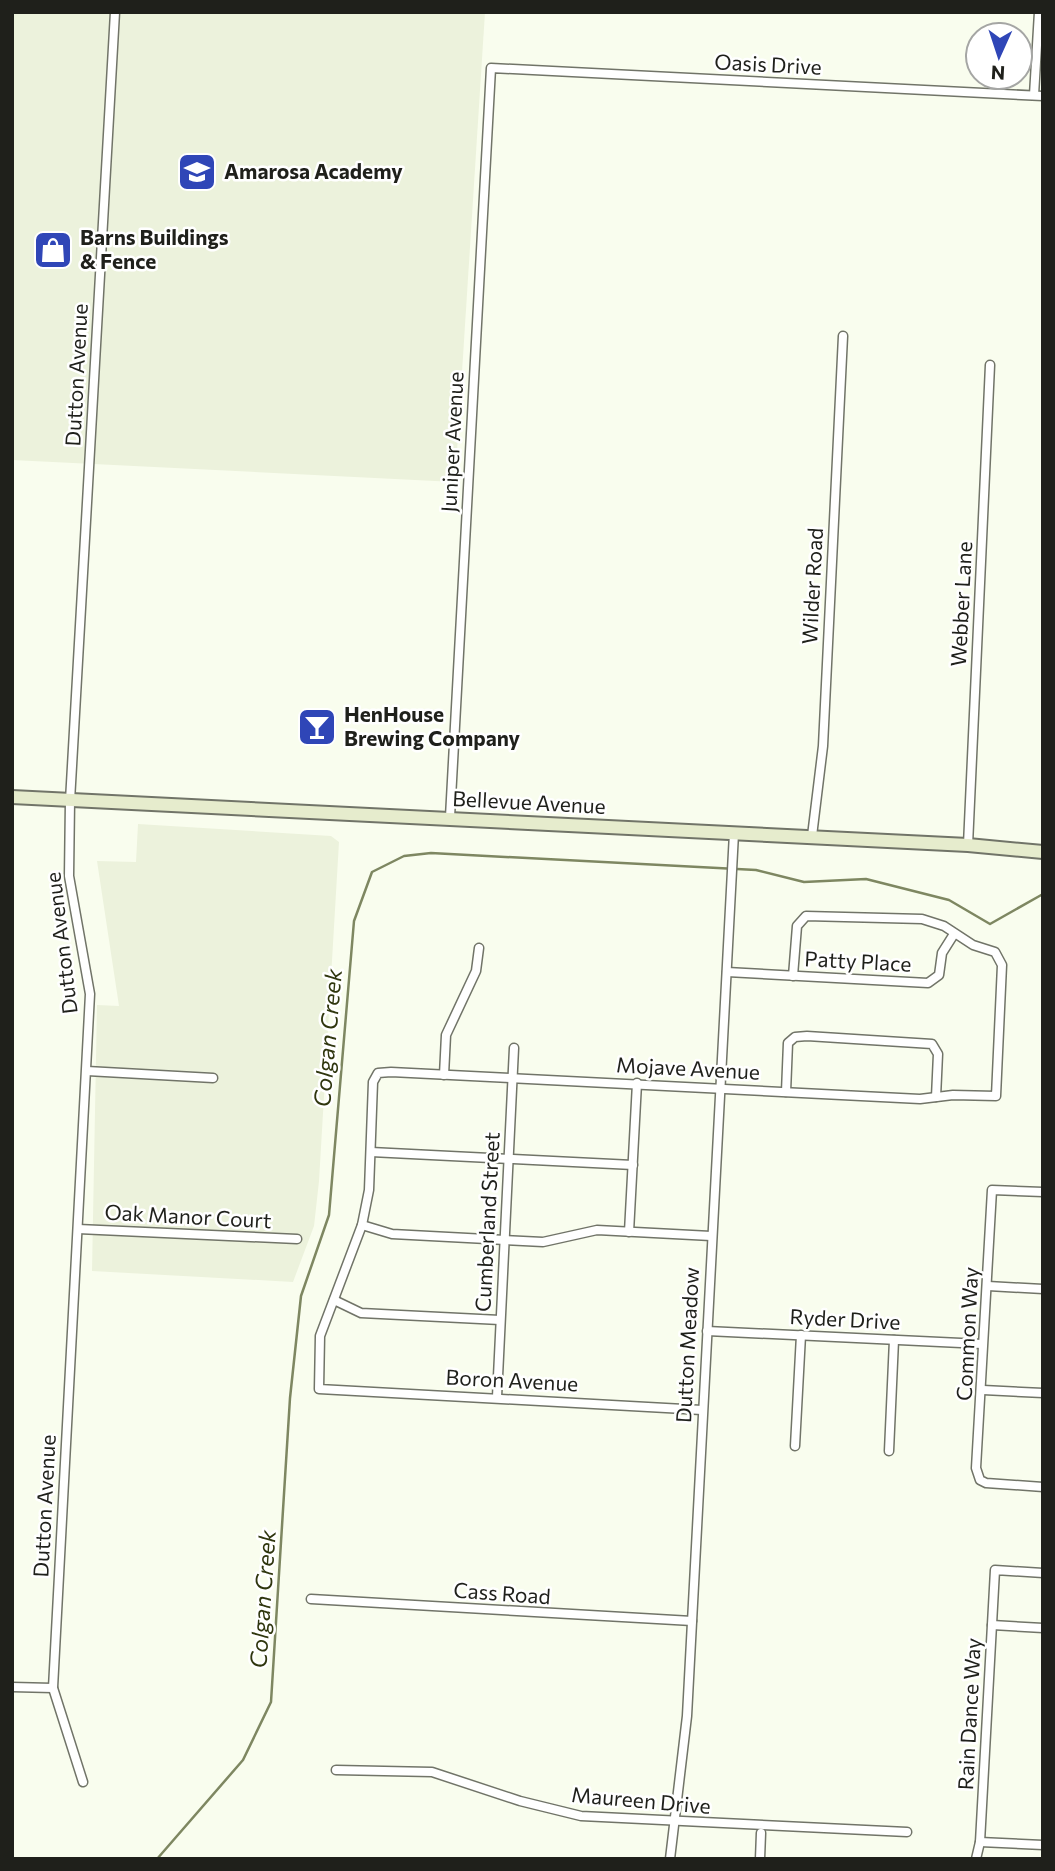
<svg xmlns="http://www.w3.org/2000/svg" width="1055" height="1871" viewBox="0 0 1055 1871" font-family="Commissioner,sans-serif">
<style>
.built{fill:#ecf2dc}
.lines{fill:none;stroke-linecap:round;stroke-linejoin:round}
.stream{stroke:#7e8761;stroke-width:2.5}
.street-casing{stroke:#717468;stroke-width:11}
.secondary-casing{stroke:#717468;stroke-width:16}
.street{stroke:#fff;stroke-width:8}
.secondary{stroke:#e6eccd;stroke-width:12}
.labels{text-anchor:middle;stroke-width:5;stroke-linejoin:round;paint-order:stroke}
.street-label{font-size:21px;fill:#1f201b;stroke:#fff}
.poi-label{font-size:21px;font-weight:bold;fill:#1f201b;stroke:#fff;text-anchor:start}
.water-label{font-size:23px;font-style:italic;fill:#2f360e;stroke:#fff}
</style>
<rect width="100%" height="100%" fill="#f9fdee"/>
<g class="built">
<path d="M12,12H485L455,482L12,460Z"/>
<path d="M138,824L331,836L339,842L319,1181L314,1226L293,1282L92,1271L97,1005L119,1006L97,861L136,862Z"/>
</g>
<g class="lines">
<path class="stream" d="M157,1859L243,1760L271,1702L290,1398L301,1296L329,1215L354,921L372,872L404,856L431,853L756,870L804,882L866,879L949,900L990,924L1043,894"/>
<defs>
<g id="street">
<path d="M1034,95L1039,12"/>
<path d="M450,817L491,68L1043,96"/>
<path d="M812,836L823,746L843,336"/>
<path d="M968,845L990,365"/>
<path d="M727,972L928,983L939,975L942,953L954,934"/>
<path d="M87,1071L213,1078"/>
<path d="M444,1075L446,1035L476,971L479,948"/>
<path d="M786,1092L788,1043L795,1037L807,1036L932,1044L938,1054L936,1097"/>
<path d="M371,1152L633,1165"/>
<path d="M1043,1192L992,1190L976,1468L980,1480L986,1483L1043,1487"/>
<path d="M362,1225L392,1234L543,1242L597,1230L711,1236"/>
<path d="M78,1229L297,1239"/>
<path d="M629,1232L637,1083"/>
<path d="M988,1286L1043,1289"/>
<path d="M334,1300L361,1313L500,1320"/>
<path d="M707,1331L982,1344"/>
<path d="M983,1390L1043,1393"/>
<path d="M497,1397L514,1048"/>
<path d="M702,1410L319,1389L320,1336L362,1225L369,1190L373,1082L378,1073L391,1072L920,1099L953,1095L996,1096L1002,965L995,952L973,945L944,926L922,919L806,916L797,926L793,976"/>
<path d="M795,1446L801,1335"/>
<path d="M889,1451L894,1340"/>
<path d="M311,1599L692,1621"/>
<path d="M992,1625L1043,1628"/>
<path d="M12,1687L53,1688"/>
<path d="M336,1770L432,1772L520,1801L581,1816L907,1832"/>
<path d="M83,1782L53,1688L90,994L69,876L70,801L115,12"/>
<path d="M980,1842L1043,1845"/>
<path d="M670,1859L687,1716L734,833"/>
<path d="M760,1859L761,1833"/>
<path d="M976,1859L980,1842L995,1570L1043,1573"/>
</g>
<path id="secondary" d="M12,797L968,845L1043,852"/>
</defs>
<use href="#street" class="street-casing"/>
<use href="#secondary" class="secondary-casing"/>
<use href="#street" class="street"/>
<use href="#secondary" class="secondary"/>
</g>
<defs>
<symbol id="school-square" viewBox="-11 -11 22 22"><rect x="-9" y="-9" width="18" height="18" rx="4" fill="#2f46b7" stroke="#fff"/><path d="M0-5L7-2L0 1L-7-2ZM-4 1L0 2.5L4 1V4Q0 6-4 4Z" fill="#fff"/></symbol>
<symbol id="shop-square" viewBox="-11 -11 22 22"><rect x="-9" y="-9" width="18" height="18" rx="4" fill="#2f46b7" stroke="#fff"/><path d="M-5-2.5h2.3a2.7 3.5 0 0 1 5.4 0H5L5.5 6h-11ZM-1.5-2.5h3a1.5 2.3 0 0 0-3 0Z" fill="#fff"/></symbol>
<symbol id="bar-square" viewBox="-11 -11 22 22"><rect x="-9" y="-9" width="18" height="18" rx="4" fill="#2f46b7" stroke="#fff"/><path d="M-6-5H6L.8 .8V4.5H3.5V6h-7V4.5H-.8V.8Z" fill="#fff"/></symbol>
</defs>
<g fill-rule="evenodd">
<use href="#school-square" x="175" y="150" width="44" height="44"/>
<use href="#shop-square" x="31" y="228" width="44" height="44"/>
<use href="#bar-square" x="295" y="705" width="44" height="44"/>
</g>
<g class="labels">
<g class="street-label">
<text transform="translate(768 65) rotate(3)" y="7">Oasis Drive</text>
<text transform="translate(77 375) rotate(-87)" y="7">Dutton Avenue</text>
<text transform="translate(453 442) rotate(-87)" y="7">Juniper Avenue</text>
<text transform="translate(813 586) rotate(-87)" y="7">Wilder Road</text>
<text transform="translate(962 604) rotate(-87)" y="7">Webber Lane</text>
<text transform="translate(529 803) rotate(3)" y="7">Bellevue Avenue</text>
<text transform="translate(62 943) rotate(-97)" y="7">Dutton Avenue</text>
<text transform="translate(858 962) rotate(3)" y="7">Patty Place</text>
<text transform="translate(688 1069) rotate(3)" y="7">Mojave Avenue</text>
<text transform="translate(188 1217) rotate(3)" y="7">Oak Manor Court</text>
<text transform="translate(488 1222) rotate(-87)" y="7">Cumberland Street</text>
<text transform="translate(845 1320) rotate(3)" y="7">Ryder Drive</text>
<text transform="translate(968 1334) rotate(-87)" y="7">Common Way</text>
<text transform="translate(688 1345) rotate(-87)" y="7">Dutton Meadow</text>
<text transform="translate(512 1381) rotate(3)" y="7">Boron Avenue</text>
<text transform="translate(45 1506) rotate(-87)" y="7">Dutton Avenue</text>
<text transform="translate(502 1594) rotate(4)" y="7">Cass Road</text>
<text transform="translate(970 1714) rotate(-87)" y="7">Rain Dance Way</text>
<text transform="translate(641 1801) rotate(5)" y="7">Maureen Drive</text>
</g>
<g class="poi-label">
<text x="224" y="179">Amarosa Academy</text>
<text x="80" y="245">Barns Buildings<tspan x="80" dy="24">&amp; Fence</tspan></text>
<text x="344" y="722">HenHouse<tspan x="344" dy="24">Brewing Company</tspan></text>
</g>
<g class="water-label">
<text transform="translate(328 1038) rotate(-85)" y="8">Colgan Creek</text>
<text transform="translate(263 1599) rotate(-86)" y="8">Colgan Creek</text>
</g>
</g>
<rect width="1055" height="1871" fill="none" stroke="#1f201b" stroke-width="28"/>
<g transform="translate(999 56) rotate(183)"><circle r="33" fill="#ffffff" stroke="#a5a6a4" stroke-width="2"/>
<path d="M0-5L12 26L0 18L-12 26Z" fill="#2f46b7"/>
<text y="-10" font-size="19" font-weight="bold" text-anchor="middle" fill="#1f201b">N</text>
</g>
</svg>
